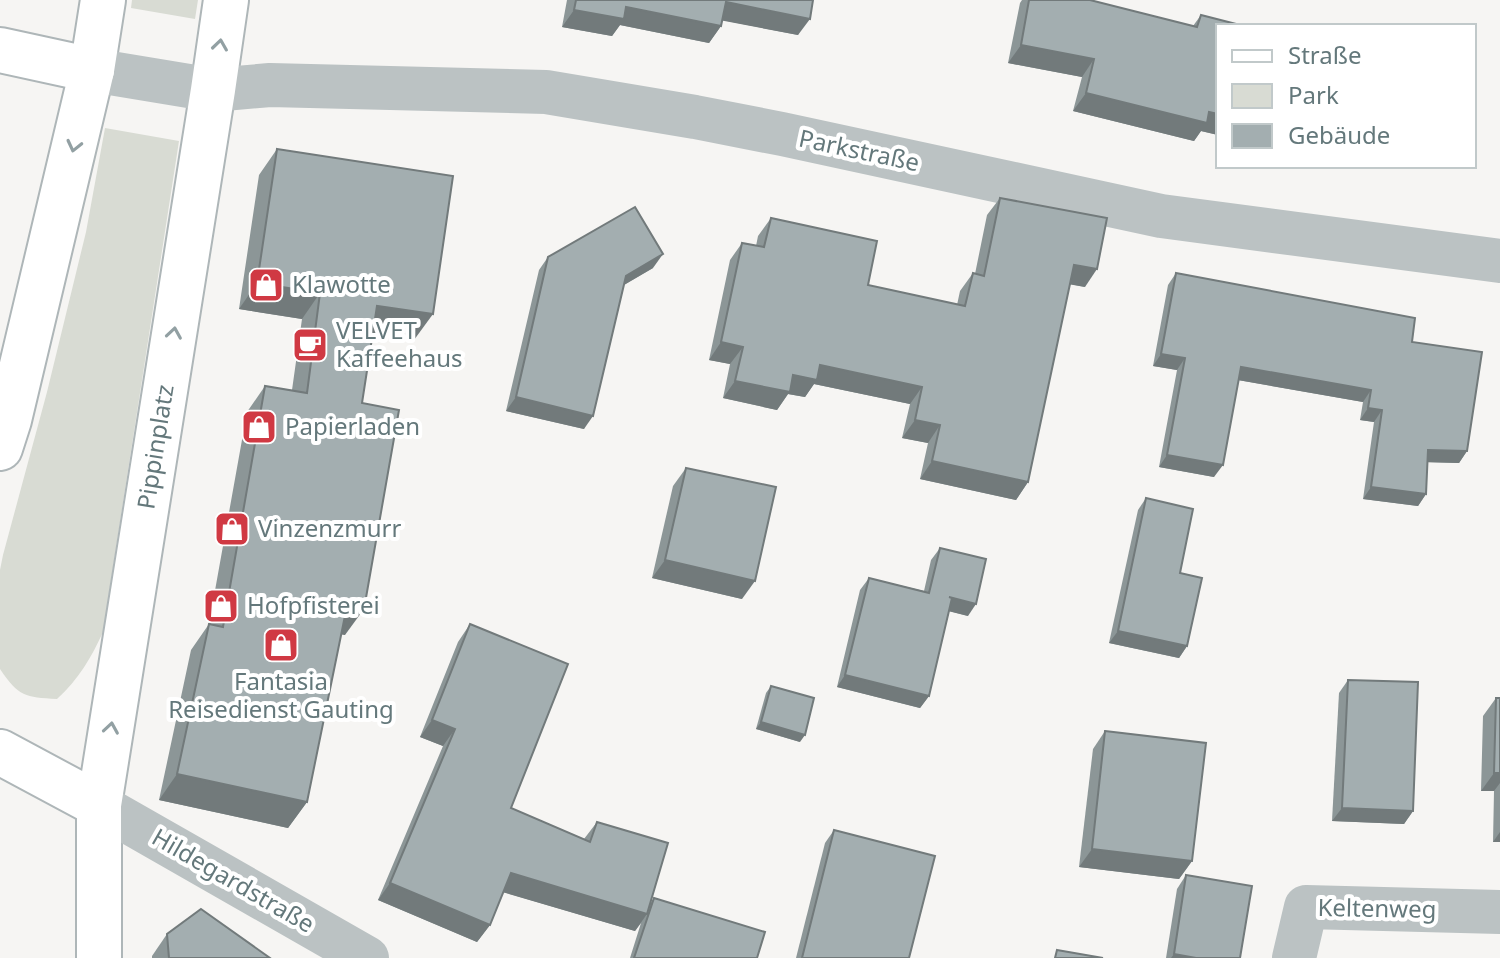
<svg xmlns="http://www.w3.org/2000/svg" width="1500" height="958" viewBox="0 0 1500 958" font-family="'Noto Sans',sans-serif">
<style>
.green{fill:#d8dbd3}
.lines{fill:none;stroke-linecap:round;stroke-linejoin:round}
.secondary-casing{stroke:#aeb6b8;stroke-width:48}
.street{stroke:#bbc2c3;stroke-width:44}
.secondary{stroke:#fff;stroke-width:44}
.wall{fill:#8c9697}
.shaded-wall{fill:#727a7b}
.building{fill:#a3aeb0;stroke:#727a7b;stroke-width:2}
.oneway{stroke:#92a0a3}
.labels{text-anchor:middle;stroke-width:8;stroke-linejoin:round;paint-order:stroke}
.street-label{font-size:24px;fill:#64787b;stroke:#fff}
.poi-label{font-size:24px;fill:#64787b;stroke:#fff;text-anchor:start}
</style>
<rect width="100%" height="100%" fill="#f6f5f3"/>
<g class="green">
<path d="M132,0H198L195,19L131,8Z"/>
<path d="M105,128L179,141L103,632C91,658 79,679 57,699C25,697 19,697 0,669V570L3,555L47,392L86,232Z"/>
</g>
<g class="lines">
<defs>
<g id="secondary">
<path d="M0,50L92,70"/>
<path d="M0,448L9,420L92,70L103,0"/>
<path d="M0,752L99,805"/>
<path d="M99,958V805L213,90L226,0"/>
</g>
</defs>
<use href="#secondary" class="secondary-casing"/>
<g class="street">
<path d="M92,70L213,90L270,85L546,92L695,117L782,134L1161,216L1500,261"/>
<path d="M99,805L367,958"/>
<path d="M1294,958L1306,907L1500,912"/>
</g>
<use href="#secondary" class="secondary"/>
</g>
<g class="wall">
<path d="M567,0H813L798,35L722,20L721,26L709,43L620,25L612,36L562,27Z"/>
<path d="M1022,0H1090L1193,26L1201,15L1218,26V135L1201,131L1194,141L1073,111L1082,77L1008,63L1020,3Z"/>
<path d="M277,149L414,340L373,334L362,403L345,635L341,634L307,802L288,828L159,800L191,650L209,624L247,412L265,386L292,390L302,319L239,309L259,175Z"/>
<path d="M1000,198L1085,287L1070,284L1028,482L1016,500L920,479L928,443L902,438L910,404L814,384L805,397L788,394L777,410L723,398L730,364L709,360L730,260L742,243L756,246L758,236L771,218L868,285L957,305L960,291L973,273L975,274L987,215Z"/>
<path d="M548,257L653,268L624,285L584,429L506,411L539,270Z"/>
<path d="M1176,273L1412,342L1467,451L1459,463L1427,462L1426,494L1418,506L1363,499L1374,422L1360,420L1363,402L1238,380L1214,477L1159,467L1177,370L1153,366L1168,285Z"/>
<path d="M686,468L742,599L652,578L673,486Z"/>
<path d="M1146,498L1187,646L1179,658L1109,643L1138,510Z"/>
<path d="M940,548L968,616L949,611L929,696L920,708L837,687L860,590L869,578L924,591L931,560Z"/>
<path d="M470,624L511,808L584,839L597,822L651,902L654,898L757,958H630L641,923L635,931L503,892L490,925L477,942L378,900L443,746L420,737L458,642Z"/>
<path d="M1348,680L1413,811L1404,824L1332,821L1339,693Z"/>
<path d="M771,686L800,742L756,729L766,693Z"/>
<path d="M1496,698H1500V842H1493L1494,791H1481L1483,716Z"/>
<path d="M1105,731L1192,861L1179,879L1079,867L1093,749Z"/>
<path d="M834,830L909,958H796L825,843Z"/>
<path d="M1186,875L1240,958H1166L1177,889Z"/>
<path d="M167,934L270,958H152V956Z"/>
</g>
<g class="shaded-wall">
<path d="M726,2L810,19L798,35L714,19Z"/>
<path d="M626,7L721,26L709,43L620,25L612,36L562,27L574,10Z"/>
<path d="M1021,45L1094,59L1082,77L1008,63Z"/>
<path d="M1086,93L1218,114V135L1201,131L1194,141L1073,111Z"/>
<path d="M663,254L653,268L617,289L626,276Z"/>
<path d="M1074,265L1097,269L1085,287L1062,283Z"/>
<path d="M257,283L320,293L302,319L239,309Z"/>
<path d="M377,306L433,314L414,340L359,332Z"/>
<path d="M721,342L743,347L730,364L709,360Z"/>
<path d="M1161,354L1185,358L1177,370L1153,366Z"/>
<path d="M820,365L922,387L910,404L814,384L805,397L788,394L777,410L723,398L735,381L793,375Z"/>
<path d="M1241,367L1371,390L1363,402L1232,379Z"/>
<path d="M516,397L593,416L584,429L506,411Z"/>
<path d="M1368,408L1382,410L1374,422L1360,420Z"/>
<path d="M915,420L940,425L928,443L902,438Z"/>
<path d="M1428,450L1467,451L1459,463L1419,462Z"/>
<path d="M1167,455L1223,465L1214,477L1159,467Z"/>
<path d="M932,461L1028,482L1016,500L920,479Z"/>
<path d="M1371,487L1426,494L1418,506L1363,499Z"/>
<path d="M665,560L755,581L742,599L652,578Z"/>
<path d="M949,597L976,604L968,616L940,609Z"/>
<path d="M347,606L364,609L345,635L329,632Z"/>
<path d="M1118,631L1187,646L1179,658L1109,643Z"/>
<path d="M845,675L929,696L920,708L837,687Z"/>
<path d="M432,720L455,729L443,746L420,737Z"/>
<path d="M761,722L805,735L800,742L756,729Z"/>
<path d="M1494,773H1500V783L1494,791H1481Z"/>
<path d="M177,774L307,802L288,828L159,800Z"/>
<path d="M1342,808L1413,811L1404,824L1332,821Z"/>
<path d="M1500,832V842H1493Z"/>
<path d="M1092,849L1192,861L1179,879L1079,867Z"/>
<path d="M511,873L647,914L635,931L499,891Z"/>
<path d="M390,883L490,925L477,942L378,900Z"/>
<path d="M1174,954L1196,958H1171Z"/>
</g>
<g class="building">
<path d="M576,0H813L810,19L726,2L721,26L626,7L624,19L574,10Z"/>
<path d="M1029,0H1090L1197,27L1201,15L1244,26H1218V114L1209,112L1207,123L1086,93L1094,59L1021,45Z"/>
<path d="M277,149L453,176L433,314L377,306L362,403L399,410L364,609L347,606L307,802L177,774L209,624L223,627L265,386L307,393L320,293L257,283Z"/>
<path d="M1000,198L1107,218L1097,269L1074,265L1028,482L932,461L940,425L915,420L922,387L820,365L817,380L793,375L790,392L735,381L743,347L721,342L742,243L764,247L771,218L877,241L868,285L965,306L973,273L984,276Z"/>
<path d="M635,207L663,254L626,276L593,416L516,397L548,257Z"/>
<path d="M1176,273L1415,318L1412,342L1482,352L1467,451L1428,450L1426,494L1371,487L1382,410L1368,408L1371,390L1241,367L1223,465L1167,455L1185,358L1161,354Z"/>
<path d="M686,468L776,487L755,581L665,560Z"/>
<path d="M1146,498L1193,509L1180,573L1202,578L1187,646L1118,631Z"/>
<path d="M940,548L986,559L976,604L949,597L952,598L929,696L845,675L869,578L929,593Z"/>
<path d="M470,624L568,664L511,808L590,842L597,822L668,843L647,914L511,873L490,925L390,883L455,729L432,720Z"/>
<path d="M1348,680L1418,682L1413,811L1342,808Z"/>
<path d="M771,686L814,698L805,735L761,722Z"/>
<path d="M1496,698H1500V773H1494Z"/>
<path d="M1105,731L1206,743L1192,861L1092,849Z"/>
<path d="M834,830L935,856L909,958H802Z"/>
<path d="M1186,875L1252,886L1240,958H1196L1174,954Z"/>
<path d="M654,898L765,932L757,958H634Z"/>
<path d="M201,909L270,958H169L167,934Z"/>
<path d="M1057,950L1103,958H1055Z"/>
</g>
<defs><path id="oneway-chevron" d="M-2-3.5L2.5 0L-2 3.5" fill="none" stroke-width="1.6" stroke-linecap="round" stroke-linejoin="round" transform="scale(2)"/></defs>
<g class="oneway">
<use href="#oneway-chevron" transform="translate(220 45) rotate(-82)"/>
<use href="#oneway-chevron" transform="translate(74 146) rotate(103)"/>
<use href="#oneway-chevron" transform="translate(174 333) rotate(-81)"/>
<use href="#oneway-chevron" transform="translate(111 728) rotate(-81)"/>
</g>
<defs>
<symbol id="shop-square" viewBox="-11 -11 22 22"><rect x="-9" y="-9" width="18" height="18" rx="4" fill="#d03943" stroke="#fff"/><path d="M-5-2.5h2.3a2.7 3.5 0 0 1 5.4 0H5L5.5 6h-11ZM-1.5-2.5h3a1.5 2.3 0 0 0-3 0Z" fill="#fff"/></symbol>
<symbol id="cafe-square" viewBox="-11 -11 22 22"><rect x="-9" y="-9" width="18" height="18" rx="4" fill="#d03943" stroke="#fff"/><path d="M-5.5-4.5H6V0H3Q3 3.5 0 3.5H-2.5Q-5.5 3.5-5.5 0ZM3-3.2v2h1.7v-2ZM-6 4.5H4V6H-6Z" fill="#fff"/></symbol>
</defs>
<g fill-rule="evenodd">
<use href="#shop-square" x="246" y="265" width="40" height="40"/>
<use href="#cafe-square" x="290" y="325" width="40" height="40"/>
<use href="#shop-square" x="239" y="407" width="40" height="40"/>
<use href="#shop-square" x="212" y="509" width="40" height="40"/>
<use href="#shop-square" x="201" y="586" width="40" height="40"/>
<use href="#shop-square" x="261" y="625" width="40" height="40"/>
</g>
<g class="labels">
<g class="street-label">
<text transform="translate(859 151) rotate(12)" y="8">Parkstraße</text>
<text transform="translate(156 447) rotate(-81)" y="8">Pippinplatz</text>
<text transform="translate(233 881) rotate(30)" y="8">Hildegardstraße</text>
<text transform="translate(1377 909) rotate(1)" y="8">Keltenweg</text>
</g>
<g class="poi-label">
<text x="292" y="293">Klawotte</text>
<text x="336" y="339">VELVET<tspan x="336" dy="28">Kaffeehaus</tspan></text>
<text x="285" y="435">Papierladen</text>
<text x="258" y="537">Vinzenzmurr</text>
<text x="247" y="614">Hofpfisterei</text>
<text x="281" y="690" text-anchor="middle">Fantasia<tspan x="281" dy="28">Reisedienst Gauting</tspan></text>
</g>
</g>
<rect x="1216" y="24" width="260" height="144" fill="#ffffff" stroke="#c1c9ca" stroke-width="2"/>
<rect x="1232" y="50" width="40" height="12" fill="#ffffff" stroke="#c1c9ca" stroke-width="2"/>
<text x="1288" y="64" font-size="24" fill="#64787b">Straße</text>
<rect x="1232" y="84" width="40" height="24" fill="#d8dbd3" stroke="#c1c9ca" stroke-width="2"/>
<text x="1288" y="104" font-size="24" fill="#64787b">Park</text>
<rect x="1232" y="124" width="40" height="24" fill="#a3aeb0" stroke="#c1c9ca" stroke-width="2"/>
<text x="1288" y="144" font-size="24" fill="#64787b">Gebäude</text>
</svg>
